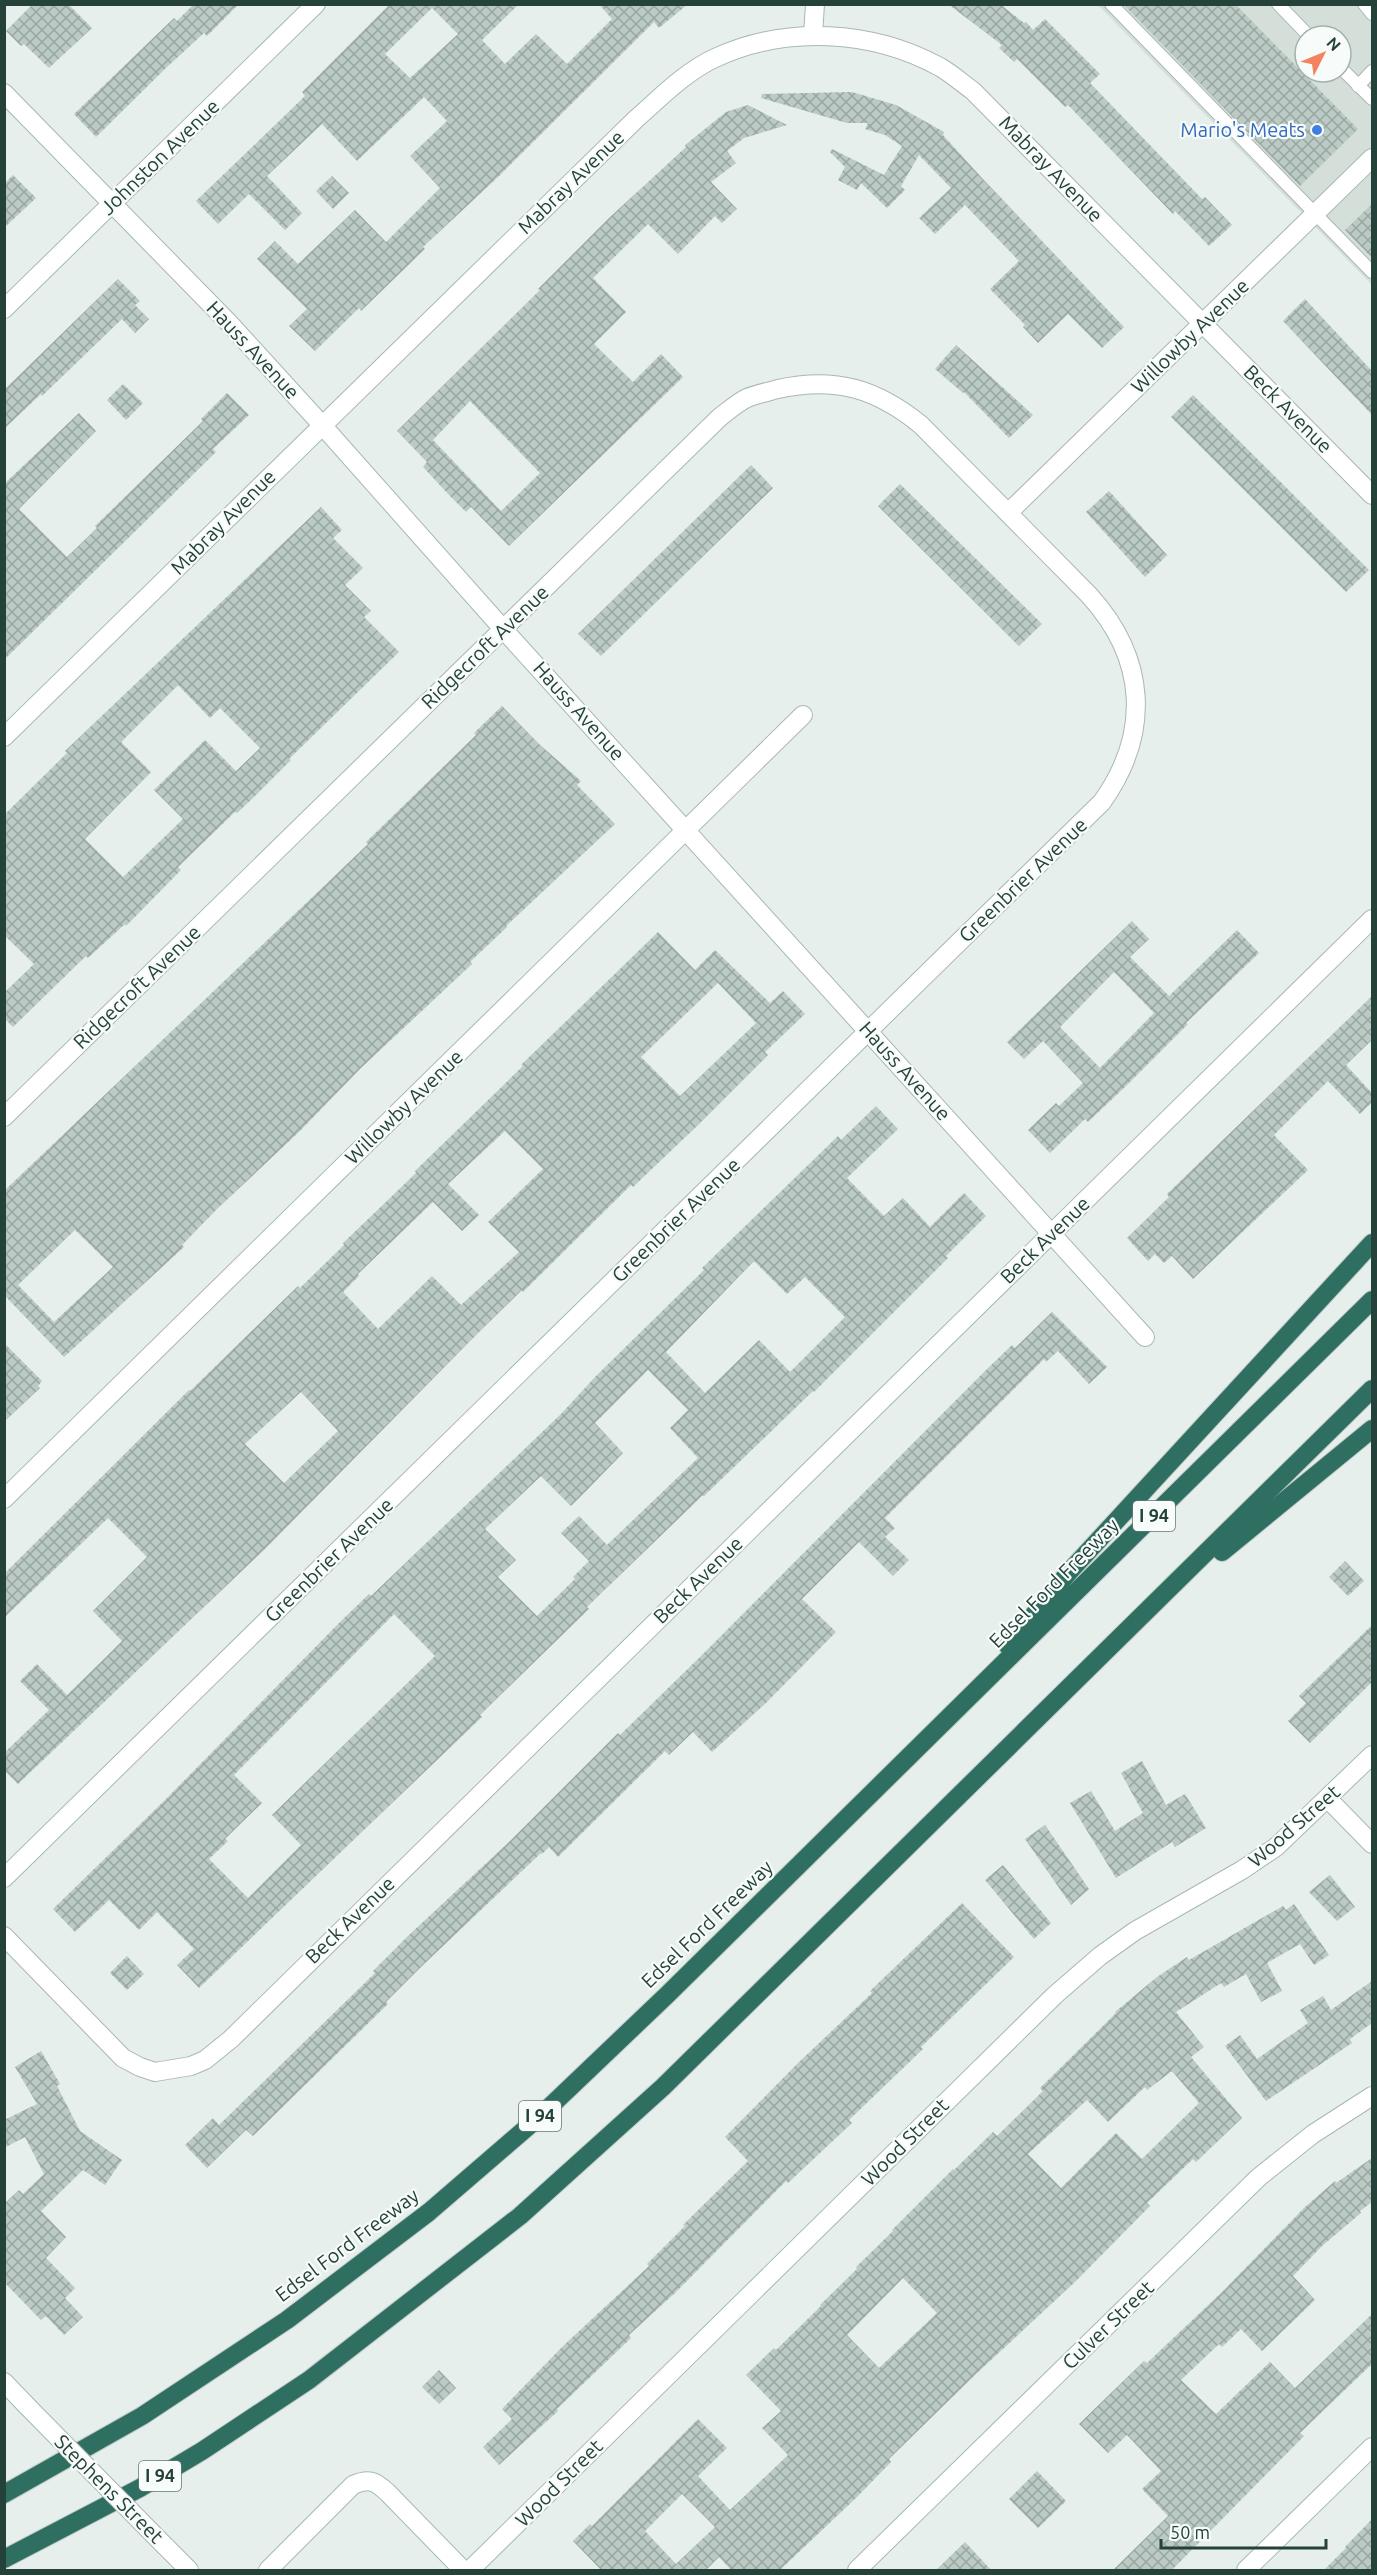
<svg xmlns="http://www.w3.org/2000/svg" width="1377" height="2575" viewBox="0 0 1377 2575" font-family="Ubuntu,sans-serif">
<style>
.built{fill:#d4dfda;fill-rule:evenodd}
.building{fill:url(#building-cross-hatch);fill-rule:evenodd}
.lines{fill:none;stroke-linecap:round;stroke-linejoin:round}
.service-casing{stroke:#a8b8b2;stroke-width:14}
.minor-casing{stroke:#a8b8b2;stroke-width:20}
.tertiary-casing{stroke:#a8b8b2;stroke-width:20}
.motorway-casing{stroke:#c2cac8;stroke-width:20}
.service{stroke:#fff;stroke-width:12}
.minor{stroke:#fff;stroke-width:18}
.tertiary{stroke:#fff;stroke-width:18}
.motorway{stroke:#2f6f62;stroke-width:18}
.tertiary-bridge-casing{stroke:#a8b8b2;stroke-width:20;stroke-linecap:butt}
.tertiary-bridge{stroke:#fff;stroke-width:18}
.shop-dot{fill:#3f7fe0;stroke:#f7fbf9;stroke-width:2}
.labels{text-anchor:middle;stroke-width:4.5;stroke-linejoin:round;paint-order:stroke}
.shield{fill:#f7fbf9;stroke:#637a73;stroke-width:1.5}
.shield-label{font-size:18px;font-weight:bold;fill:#24423a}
.shop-label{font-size:20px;fill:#366cbe;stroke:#f7fbf9;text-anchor:end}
.street-label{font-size:20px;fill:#24423a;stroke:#f7fbf9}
</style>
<defs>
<pattern id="building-cross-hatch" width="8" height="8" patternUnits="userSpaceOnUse" patternTransform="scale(1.5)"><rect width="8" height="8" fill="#bbcac4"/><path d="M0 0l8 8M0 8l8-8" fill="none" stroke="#98a6a0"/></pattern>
</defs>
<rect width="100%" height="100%" fill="#e6efeb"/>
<path class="built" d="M1098,5H1372V285ZM1305,36H1341V72H1305Z"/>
<g class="building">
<path d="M33,4H68L92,28L49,68L24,44L21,46L6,31Z"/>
<path d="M194,4H239L207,36L204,33L167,67L96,137L74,114L174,18L177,21Z"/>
<path d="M390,4H519L482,40L505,64L536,34L567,64L612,19L599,4H688L659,28L654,22L497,178L423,247L425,249L361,311L359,308L315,351L289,326L307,309L257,259L275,241L298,264L355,210L386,242L440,188L410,156L447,121L424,97L357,161L322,124L267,176L302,213L285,230L249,194L218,224L196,201L305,96L302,92ZM432,8L458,34L410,78L385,54Z"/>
<path d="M948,4H1000L1024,23L1026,22L1033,30L1045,19L1100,74L1090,83L1202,199L1205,197L1232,225L1209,246L1175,211L1173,214L1068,105L1065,107L1017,59L1014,62L999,48L1002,45Z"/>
<path d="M1123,4H1235L1358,129L1300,186Z"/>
<path d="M852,92L896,105L944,132L943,135L981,177L1124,327L1102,348L1068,314L1038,343L1023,327L1025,325L990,289L1019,261L965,205L935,234L919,218L951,188L919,155L901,186L905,190L887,208L861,183L857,190L838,180L845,167L830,152L832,149L884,175L902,146L885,135L865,129L868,123H847L761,98L762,94Z"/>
<path d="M748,105L787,125L744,138L727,151L736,163L711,182L737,209L722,223L715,216L678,254L648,224L593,278L626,312L594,344L633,382L661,354L683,377L509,546L471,507L466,512L450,496L423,467L427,462L397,431L540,290L538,289L609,218L686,147L685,145L726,112ZM470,401L540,473L501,511L433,440Z"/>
<path d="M13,175L36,198L4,228V184Z"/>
<path d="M332,176L349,193L333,209L316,191Z"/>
<path d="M1372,204V258L1345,230Z"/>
<path d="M118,279L140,301L135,305L149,319L135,333L122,319L42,396L41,394L4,429V390Z"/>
<path d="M1305,299L1372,371V415L1283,321Z"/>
<path d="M956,345L1033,415L1009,438L964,392L963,393L935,369Z"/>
<path d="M123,384L143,403L126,420L107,400Z"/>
<path d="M227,393L249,415L213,449L216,452L4,660V484L79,413L96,431L19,509L67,557L97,528L95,526L203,421L201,419Z"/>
<path d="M1193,395L1369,570L1346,592L1171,417Z"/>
<path d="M751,465L773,488L601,656L578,634Z"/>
<path d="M900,484L1042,624L1019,646L878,506Z"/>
<path d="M1109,491L1167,555L1145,577L1086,512Z"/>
<path d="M321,507L342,530L333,538L363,568L345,585L371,611L364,617L399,652L289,759L291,760L252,799L237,813L236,811L178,867L181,870L126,926L125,924L88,958L86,956L13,1027L4,1018V993L34,964L4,935V815L67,753L65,751ZM178,685L210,718L220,708L260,748L236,771L205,740L154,790L183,819L123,877L85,839L151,772L121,742Z"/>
<path d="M502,706L539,744L581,781L577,785L615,824L506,926L507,927L470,962L472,964L361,1068L299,1132L217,1209L182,1245L184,1247L64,1357L6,1297L4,1298V1191L368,844L366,842L476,735L474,733ZM75,1230L113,1267L54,1322L18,1285Z"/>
<path d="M1132,921L1149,939L1130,957L1169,996L1237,930L1259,953L1186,1023L1188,1024L1125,1087L1088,1122L1085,1119L1050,1153L1028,1130L1056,1103L1059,1106L1083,1083L1043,1041L1024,1059L1007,1042ZM1114,972L1154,1013L1100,1068L1060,1027Z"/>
<path d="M658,932L695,970L715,950L770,1003L783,991L805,1014L765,1052L768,1055L697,1126L633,1187L631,1185L523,1292L522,1290L477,1334L265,1549L18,1784L4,1770V1753L49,1710L20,1681L37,1664L67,1695L106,1657L122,1641L93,1611L147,1557L108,1518L4,1618V1574L189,1390L190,1391L298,1286L300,1288L344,1245L343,1243L416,1173L415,1171L523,1066L521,1065ZM718,983L756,1023L680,1096L641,1057ZM505,1131L543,1169L488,1222L519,1252L461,1305L432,1276L378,1329L343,1292L359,1276L358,1274L433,1202L462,1231L479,1215L448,1184ZM301,1392L338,1431L284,1483L245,1444Z"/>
<path d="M1372,996V1040L1346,1065L1372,1093V1102L1360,1114L1328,1081L1274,1135L1308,1170L1193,1279L1172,1256L1164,1263L1155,1254L1148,1261L1127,1238L1169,1197L1167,1194Z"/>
<path d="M876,1106L898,1129L847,1178L884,1216L903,1198L930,1227L964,1193L986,1216L946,1256L948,1258L814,1392L813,1391L704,1496L703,1495L587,1607L589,1609L480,1715L482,1717L199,1988L177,1965L194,1949L157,1912L139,1930L109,1900L75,1932L53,1909L165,1800L341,1621L369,1594L371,1596L561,1414L596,1376L704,1270L702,1268L838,1136L841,1140ZM754,1261L787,1294L805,1277L845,1317L790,1372L759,1340L705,1393L666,1352ZM648,1370L688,1410L670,1428L698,1458L607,1545L579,1516L561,1533L589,1561L573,1577L575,1579L537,1616L498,1577L516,1560L485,1529L541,1476L571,1506L588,1489L623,1453L595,1423ZM394,1614L435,1656L272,1815L301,1845L248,1898L209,1859L228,1841L225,1839L262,1803L234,1775Z"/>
<path d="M1052,1312L1107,1367L1089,1384L1058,1351L1046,1362L1044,1359L885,1518L895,1528L885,1537L909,1560L893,1576L859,1542L802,1599L836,1632L766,1703L712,1752L693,1732L669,1755L665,1751L558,1857L549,1847L542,1854L541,1853L422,1966L386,2002L388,2004L253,2136L246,2130L207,2168L185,2145L213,2118L219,2125L375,1973L373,1971L409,1935L511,1840L618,1733L620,1735L701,1656L984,1372L1012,1345L1015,1348Z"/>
<path d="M4,1343L42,1381L38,1386L40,1388L4,1422Z"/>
<path d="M1345,1561L1364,1581L1348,1596L1329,1577Z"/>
<path d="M1372,1625V1682L1310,1743L1288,1721L1306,1703L1299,1696Z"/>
<path d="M1142,1761L1166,1805L1185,1794L1206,1828L1175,1847L1172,1842L1116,1878L1070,1803L1091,1791L1115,1831L1143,1813L1121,1773Z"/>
<path d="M1045,1825L1089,1889L1071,1905L1025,1839Z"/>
<path d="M1003,1865L1051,1923L1034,1939L985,1880Z"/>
<path d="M1330,1875L1355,1907L1337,1921L1309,1892Z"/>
<path d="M962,1903L1014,1957L921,2047L923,2049L849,2120L852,2123L788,2183L786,2181L675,2293L629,2335L631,2338L557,2409L558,2411L499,2465L483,2447L512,2419L502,2409L563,2346L649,2266L647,2264L685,2226L683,2225L748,2161L725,2137L798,2063L872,1993L870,1991Z"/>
<path d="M1294,1904L1329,1955L1314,1965L1300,1944L1267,1963L1282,1991L1261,2002L1246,1974L1224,1987L1221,1983L1176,2012L1204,2047L1191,2057L1242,2118L1196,2162L1193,2159L1147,2203L1150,2206L1075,2282L975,2375L889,2459L891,2462L857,2497L779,2571H732L719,2557L705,2571H602L573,2541L590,2524L592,2526L698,2419L727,2448L698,2476L730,2510L788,2455L762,2428L781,2411L746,2375L774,2348L776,2350L821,2306L820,2305L857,2269L856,2267L893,2231L892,2230L953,2169L954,2170L993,2132L997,2136L1043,2091L1040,2088L1116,2013L1115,2012L1157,1977L1187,1957L1189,1960L1283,1906L1286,1910ZM1172,2071L1199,2103L1142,2159L1116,2133L1061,2188L1028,2154L1087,2100L1108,2122L1145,2087L1147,2090ZM903,2278L937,2313L879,2368L847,2335ZM682,2494L715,2527L676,2564L645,2531Z"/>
<path d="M127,1956L144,1974L127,1990L110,1973Z"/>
<path d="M1372,1981V2023L1350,2039L1352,2043L1266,2101L1225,2046L1240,2035L1257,2059L1308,2023L1300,2010L1323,1996L1331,2010Z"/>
<path d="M41,2051L60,2084L57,2086L80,2131L122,2160L105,2185L83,2170L41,2211L66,2237L46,2258L75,2288L65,2298L83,2317L64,2335L46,2316L41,2320L4,2282V2204L19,2190L23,2194L44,2174L25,2137L4,2148V2120L37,2104L15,2067Z"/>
<path d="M1372,2158V2202L1360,2211L1361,2213L1322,2246L1293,2276L1315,2300L1262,2351L1241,2329L1222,2347L1219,2344L1181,2380L1216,2414L1270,2362L1295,2388L1372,2314V2364L1300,2433L1304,2436L1171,2571H1112L1168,2516L1142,2489L1161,2471L1127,2435L1108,2453L1079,2424L1144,2361L1147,2363L1222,2292L1305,2207L1335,2181L1336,2183Z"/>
<path d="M439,2370L456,2388L439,2404L422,2387Z"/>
<path d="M1037,2471L1066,2501L1038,2528L1009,2499Z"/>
<path d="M1372,2519V2571H1323L1346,2548L1345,2547Z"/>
<path d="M965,2542L992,2571H935Z"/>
</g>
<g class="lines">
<defs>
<g id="service">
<path d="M1111,4L1372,272"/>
<path d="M1278,4L1309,36"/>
<path d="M1364,4L1372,14"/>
<path d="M1341,68L1372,99"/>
<path d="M1358,86L1372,71"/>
</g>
<g id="minor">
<path d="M813,35L815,4"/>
<path d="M4,93L230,324L322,425L503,629L1145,1337"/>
<path d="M4,309L316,4"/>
<path d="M1008,513L1372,158"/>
<path d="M4,737L636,119C661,97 685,72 715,58C786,25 872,30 940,67C952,74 962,83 973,91L1372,495"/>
<path d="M4,1117L720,417C728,411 737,403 747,398C756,394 768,392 778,389C835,376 877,389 921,425L1089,595C1147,659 1151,733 1102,802L4,1878"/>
<path d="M4,1499L803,715"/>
<path d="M1328,1799L1372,1844"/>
<path d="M4,1936L123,2058L140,2067L155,2072L191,2066L205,2060L231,2039L1372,919"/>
<path d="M268,2570L353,2485C369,2478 375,2481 387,2492L463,2570"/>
<path d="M470,2570L1055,1995L1100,1956L1135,1931L1242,1870L1276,1847L1372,1755"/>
<path d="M857,2570L1259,2177L1313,2134L1372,2096"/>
<path d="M1246,2570L1372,2447"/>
</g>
<g id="tertiary">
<path d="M4,2382L28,2407"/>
<path d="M165,2546L189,2570"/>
</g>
<g id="motorway">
<path d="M1222,1552L1372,1429"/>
<path d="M1008,1646L1070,1571L1372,1243"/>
<path d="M4,2494L142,2416L287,2320L429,2212L538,2118L668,1994L1372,1300"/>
<path d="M4,2559L140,2488L202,2451L309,2380L520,2216L663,2087L1372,1389"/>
</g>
</defs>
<use href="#service" class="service-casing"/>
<use href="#minor" class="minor-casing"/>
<use href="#tertiary" class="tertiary-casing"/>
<use href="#motorway" class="motorway-casing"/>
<use href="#service" class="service"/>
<use href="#minor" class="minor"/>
<use href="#tertiary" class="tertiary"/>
<use href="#motorway" class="motorway"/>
<defs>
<path id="tertiary-bridge" d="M28,2407L165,2546"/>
</defs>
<use href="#tertiary-bridge" class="tertiary-bridge-casing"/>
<use href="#tertiary-bridge" class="tertiary-bridge"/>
</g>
<circle class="shop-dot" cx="1317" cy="130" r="6"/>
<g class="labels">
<g class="shield">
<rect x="1133" y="1501" width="42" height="30" rx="4.5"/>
<rect x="519" y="2101" width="42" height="30" rx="4.5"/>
<rect x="139" y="2461" width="42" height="30" rx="4.5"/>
</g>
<g class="shield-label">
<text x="1154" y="1522">I 94</text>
<text x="540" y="2122">I 94</text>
<text x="160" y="2482">I 94</text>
</g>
<g class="shop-label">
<text x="1305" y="137">Mario's Meats</text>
</g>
<g class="street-label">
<text transform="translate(160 157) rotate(-44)" y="7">Johnston Avenue</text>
<text transform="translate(1051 169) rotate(46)" y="7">Mabray Avenue</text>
<text transform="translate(571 182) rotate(-44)" y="7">Mabray Avenue</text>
<text transform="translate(1190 336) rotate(-44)" y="7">Willowby Avenue</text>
<text transform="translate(253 350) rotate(47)" y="7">Hauss Avenue</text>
<text transform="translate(1288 409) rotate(45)" y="7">Beck Avenue</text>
<text transform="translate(223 522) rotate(-45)" y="7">Mabray Avenue</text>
<text transform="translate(485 647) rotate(-44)" y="7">Ridgecroft Avenue</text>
<text transform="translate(579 711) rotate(48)" y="7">Hauss Avenue</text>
<text transform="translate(1023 880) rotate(-44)" y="7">Greenbrier Avenue</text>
<text transform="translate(137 987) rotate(-44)" y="7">Ridgecroft Avenue</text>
<text transform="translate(905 1071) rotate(48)" y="7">Hauss Avenue</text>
<text transform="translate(404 1107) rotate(-44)" y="7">Willowby Avenue</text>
<text transform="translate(676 1220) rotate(-44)" y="7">Greenbrier Avenue</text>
<text transform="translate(1045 1240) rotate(-44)" y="7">Beck Avenue</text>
<text transform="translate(329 1560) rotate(-44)" y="7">Greenbrier Avenue</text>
<text transform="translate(698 1580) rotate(-44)" y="7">Beck Avenue</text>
<text transform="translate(1054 1583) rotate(-45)" y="7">Edsel Ford Freeway</text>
<text transform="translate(1294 1826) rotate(-41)" y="7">Wood Street</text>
<text transform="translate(350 1920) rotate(-44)" y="7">Beck Avenue</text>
<text transform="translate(707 1924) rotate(-44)" y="7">Edsel Ford Freeway</text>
<text transform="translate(905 2142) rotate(-45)" y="7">Wood Street</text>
<text transform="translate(347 2245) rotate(-37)" y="7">Edsel Ford Freeway</text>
<text transform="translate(1108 2325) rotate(-44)" y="7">Culver Street</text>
<text transform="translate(559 2483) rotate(-45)" y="7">Wood Street</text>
<text transform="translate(109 2489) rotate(45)" y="7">Stephens Street</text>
</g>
</g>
<rect width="1377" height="2575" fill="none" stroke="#24423a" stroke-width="12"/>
<g transform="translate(1323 54) rotate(47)"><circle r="28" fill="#f7fbf9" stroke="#a3b1ad" stroke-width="1.5"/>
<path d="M0-4.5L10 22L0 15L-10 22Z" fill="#f4845f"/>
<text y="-9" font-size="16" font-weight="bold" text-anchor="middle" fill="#24423a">N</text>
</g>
<path d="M1161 2539v9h165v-9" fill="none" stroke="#24423a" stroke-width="3"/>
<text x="1170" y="2539" font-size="18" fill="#24423a" stroke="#f7fbf9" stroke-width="4.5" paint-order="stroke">50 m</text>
</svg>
